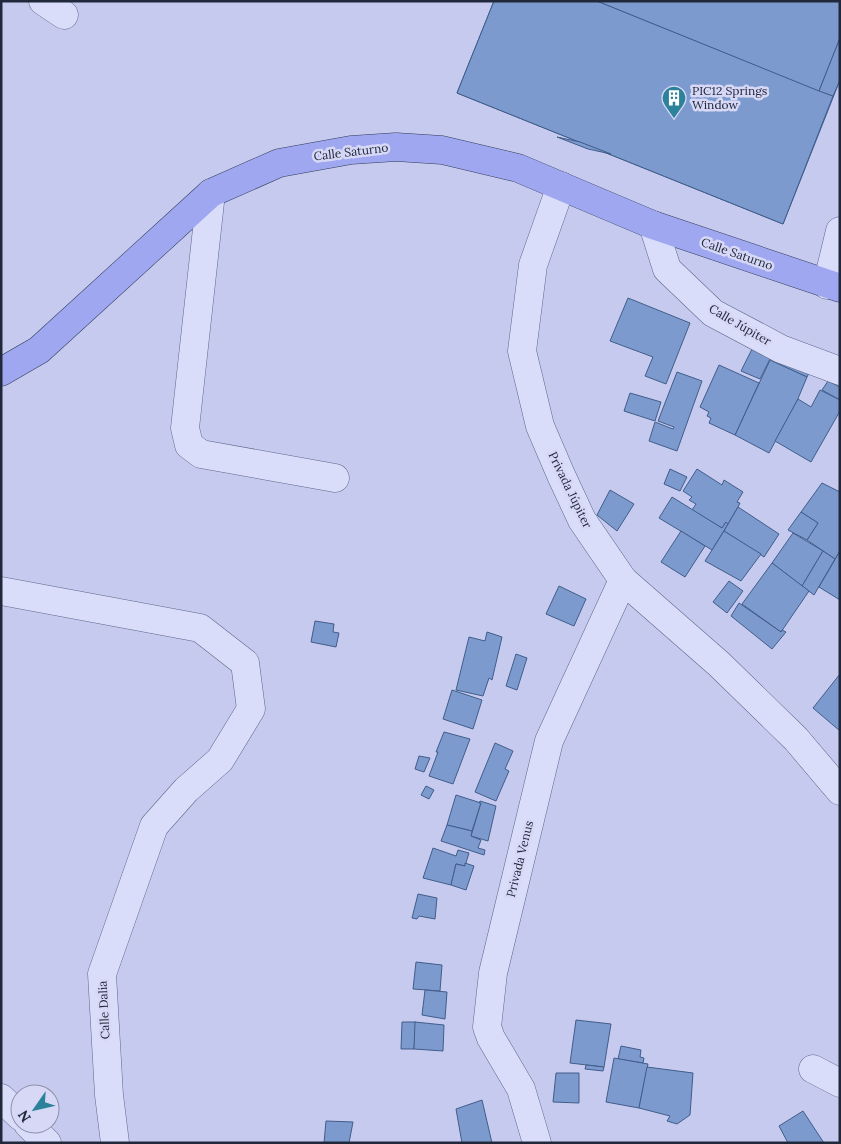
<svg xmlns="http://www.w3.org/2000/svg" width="841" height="1144" viewBox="0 0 841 1144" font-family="Lora,serif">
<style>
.building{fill:#7c9acd;stroke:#415d8a}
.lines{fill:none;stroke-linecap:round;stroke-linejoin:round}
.minor-casing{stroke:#5c678a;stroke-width:29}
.major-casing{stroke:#303d58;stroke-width:29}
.minor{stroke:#daddf9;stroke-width:28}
.major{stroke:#9fa7f1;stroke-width:28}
.labels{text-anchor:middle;stroke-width:5;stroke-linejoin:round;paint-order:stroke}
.poi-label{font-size:12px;fill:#20283b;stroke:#d6d8f6;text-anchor:start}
.street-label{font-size:12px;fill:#20283b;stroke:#d6d8f6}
</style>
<rect width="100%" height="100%" fill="#c7caef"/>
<g class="building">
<path d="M494,1H840V80L783,224L457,93Z"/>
<path d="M494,1H597L833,96L783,224L457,93Z"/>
<path d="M597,1H840V38L819,91Z"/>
<path d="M840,38V80L833,96L819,91Z"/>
<path d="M557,137L580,142L611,154L588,149Z"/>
<path d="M628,298L690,323L666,384L645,376L653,357L610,341Z"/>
<path d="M752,349L771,357L760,379L741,371Z"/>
<path d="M774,358L809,373L807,377L773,362Z"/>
<path d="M770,360L807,377L797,401L769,453L735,435Z"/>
<path d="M719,365L759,383L735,435L709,423L711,418L707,416L709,412L700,407Z"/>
<path d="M677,372L702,381L677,451L649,441L655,422L673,429L674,427L658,421Z"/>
<path d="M828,381L840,387V400L822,390Z"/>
<path d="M820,390L840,400V411L811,462L775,441L798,399L811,407Z"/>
<path d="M630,393L661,402L655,421L624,411Z"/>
<path d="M670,469L687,477L680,491L664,484Z"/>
<path d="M697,469L722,485L724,480L743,492L737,502L740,503L738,507L728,524L726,522L722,528L692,510L696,504L689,500L692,497L683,491Z"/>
<path d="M822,483L840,492V551L835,559L807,540L818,523L801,512Z"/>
<path d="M610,490L634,504L617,531L597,515Z"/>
<path d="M672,497L722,528L726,522L728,524L712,550L659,518Z"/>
<path d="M738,507L779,534L764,557L724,531Z"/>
<path d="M801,512L818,523L807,540L788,530Z"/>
<path d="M681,531L705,546L685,577L661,562Z"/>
<path d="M724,531L761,554L741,581L705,561Z"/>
<path d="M793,533L823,551L802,586L772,563Z"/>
<path d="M823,551L835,559L814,595L802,586Z"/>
<path d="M840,551V600L819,587Z"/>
<path d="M772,563L809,591L781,632L742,604Z"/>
<path d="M729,581L743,591L727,613L713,602Z"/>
<path d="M559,586L586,599L574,626L546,614Z"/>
<path d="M739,603L781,632L782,630L786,632L772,649L731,616Z"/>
<path d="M315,621L334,624L333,632L339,633L336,647L311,642Z"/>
<path d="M487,632L502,637L492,680L489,678L483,696L456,690L469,637L485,641Z"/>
<path d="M516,654L527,658L517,690L506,686Z"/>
<path d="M840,674V731L813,708Z"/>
<path d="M452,690L482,700L473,729L443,719Z"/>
<path d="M444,732L470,739L453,784L429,776L438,752H436Z"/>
<path d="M495,743L513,751L505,769L509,771L496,801L475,792Z"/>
<path d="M419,756L430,758L424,772L415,769Z"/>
<path d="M426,786L434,790L429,799L421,795Z"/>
<path d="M456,795L481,803L472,831L447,825Z"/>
<path d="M480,801L496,806L488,841L471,836L481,803H479Z"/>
<path d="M447,825L472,831L471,836L481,840L478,848L485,850L484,855L441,841Z"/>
<path d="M433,848L456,856L458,850L469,853L465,866L456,864L451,885L423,878Z"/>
<path d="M465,863L474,866L466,890L451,885L456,864L465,866Z"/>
<path d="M418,894L437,898L435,919L419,916L417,919L412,918Z"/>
<path d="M416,962L442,965L440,991L413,989Z"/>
<path d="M425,990L447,992L445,1019L422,1015Z"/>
<path d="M576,1020L611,1024L604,1067L570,1063Z"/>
<path d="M402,1022H416L414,1049H401Z"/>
<path d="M415,1022L444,1025L443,1051L414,1049Z"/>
<path d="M621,1046L641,1050L640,1057L644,1058L643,1063L618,1059Z"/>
<path d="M614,1058L648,1064L639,1108L606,1102Z"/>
<path d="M586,1065L604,1067L603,1071L585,1069Z"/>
<path d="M647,1067L693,1073L690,1115L677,1124L667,1121L670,1116L639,1108Z"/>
<path d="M556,1073H579V1103L553,1102Z"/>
<path d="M482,1100L492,1143H462L456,1109Z"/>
<path d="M803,1111L824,1143H788L779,1126Z"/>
<path d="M326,1121L353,1122L349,1143H324Z"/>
</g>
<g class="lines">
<defs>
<g id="minor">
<path d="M43,1L64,15"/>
<path d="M561,186L533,265L522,351L540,426L561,475L582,520L623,580L719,664L796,739L840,791"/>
<path d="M211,193L185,428L189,445L201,454L335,478"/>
<path d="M653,225L667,269L713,313L781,349L840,371"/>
<path d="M827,285L840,231"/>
<path d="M1,591L200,628L245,663L251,709L220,760L186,790L154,826L102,974L109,1095L115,1143"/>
<path d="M813,1069L840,1083"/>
<path d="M1,1098L20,1116"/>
<path d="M28,1124L47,1143"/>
<path d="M537,1143L521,1089L491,1038L487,1027L493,973L549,741L623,580"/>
</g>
<path id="major" d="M1,372L39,350L211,193L279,163L351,150L396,147L442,150L518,168L653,225L840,288"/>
</defs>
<use href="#minor" class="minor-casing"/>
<use href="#major" class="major-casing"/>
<use href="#minor" class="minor"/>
<use href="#major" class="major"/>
</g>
<defs>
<symbol id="building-pin" viewBox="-11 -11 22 30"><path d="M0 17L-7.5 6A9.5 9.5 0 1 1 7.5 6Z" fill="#2c829a" stroke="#d6d8f6"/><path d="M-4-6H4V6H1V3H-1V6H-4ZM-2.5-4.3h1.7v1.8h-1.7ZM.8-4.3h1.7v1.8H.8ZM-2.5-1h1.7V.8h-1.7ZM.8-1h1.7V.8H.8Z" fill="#fff"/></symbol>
</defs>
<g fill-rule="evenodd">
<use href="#building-pin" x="660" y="84" width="28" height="38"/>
</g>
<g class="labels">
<g class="poi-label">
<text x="692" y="95">PIC12 Springs<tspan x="692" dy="14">Window</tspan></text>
</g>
<g class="street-label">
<text transform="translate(351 152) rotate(-7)" y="4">Calle Saturno</text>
<text transform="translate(737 254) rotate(19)" y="4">Calle Saturno</text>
<text transform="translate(740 325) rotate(30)" y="4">Calle Júpiter</text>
<text transform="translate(570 490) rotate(64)" y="4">Privada Júpiter</text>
<text transform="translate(520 859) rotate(-76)" y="4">Privada Venus</text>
<text transform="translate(104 1010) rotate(-93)" y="4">Calle Dalia</text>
</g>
</g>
<rect width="841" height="1144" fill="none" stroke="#20283b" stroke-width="5"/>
<g transform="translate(35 1109) rotate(236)"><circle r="24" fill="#d6d8f6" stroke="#8d92ab"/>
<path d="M0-4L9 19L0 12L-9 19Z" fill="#2c829a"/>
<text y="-8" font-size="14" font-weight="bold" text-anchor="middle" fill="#20283b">N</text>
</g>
</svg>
